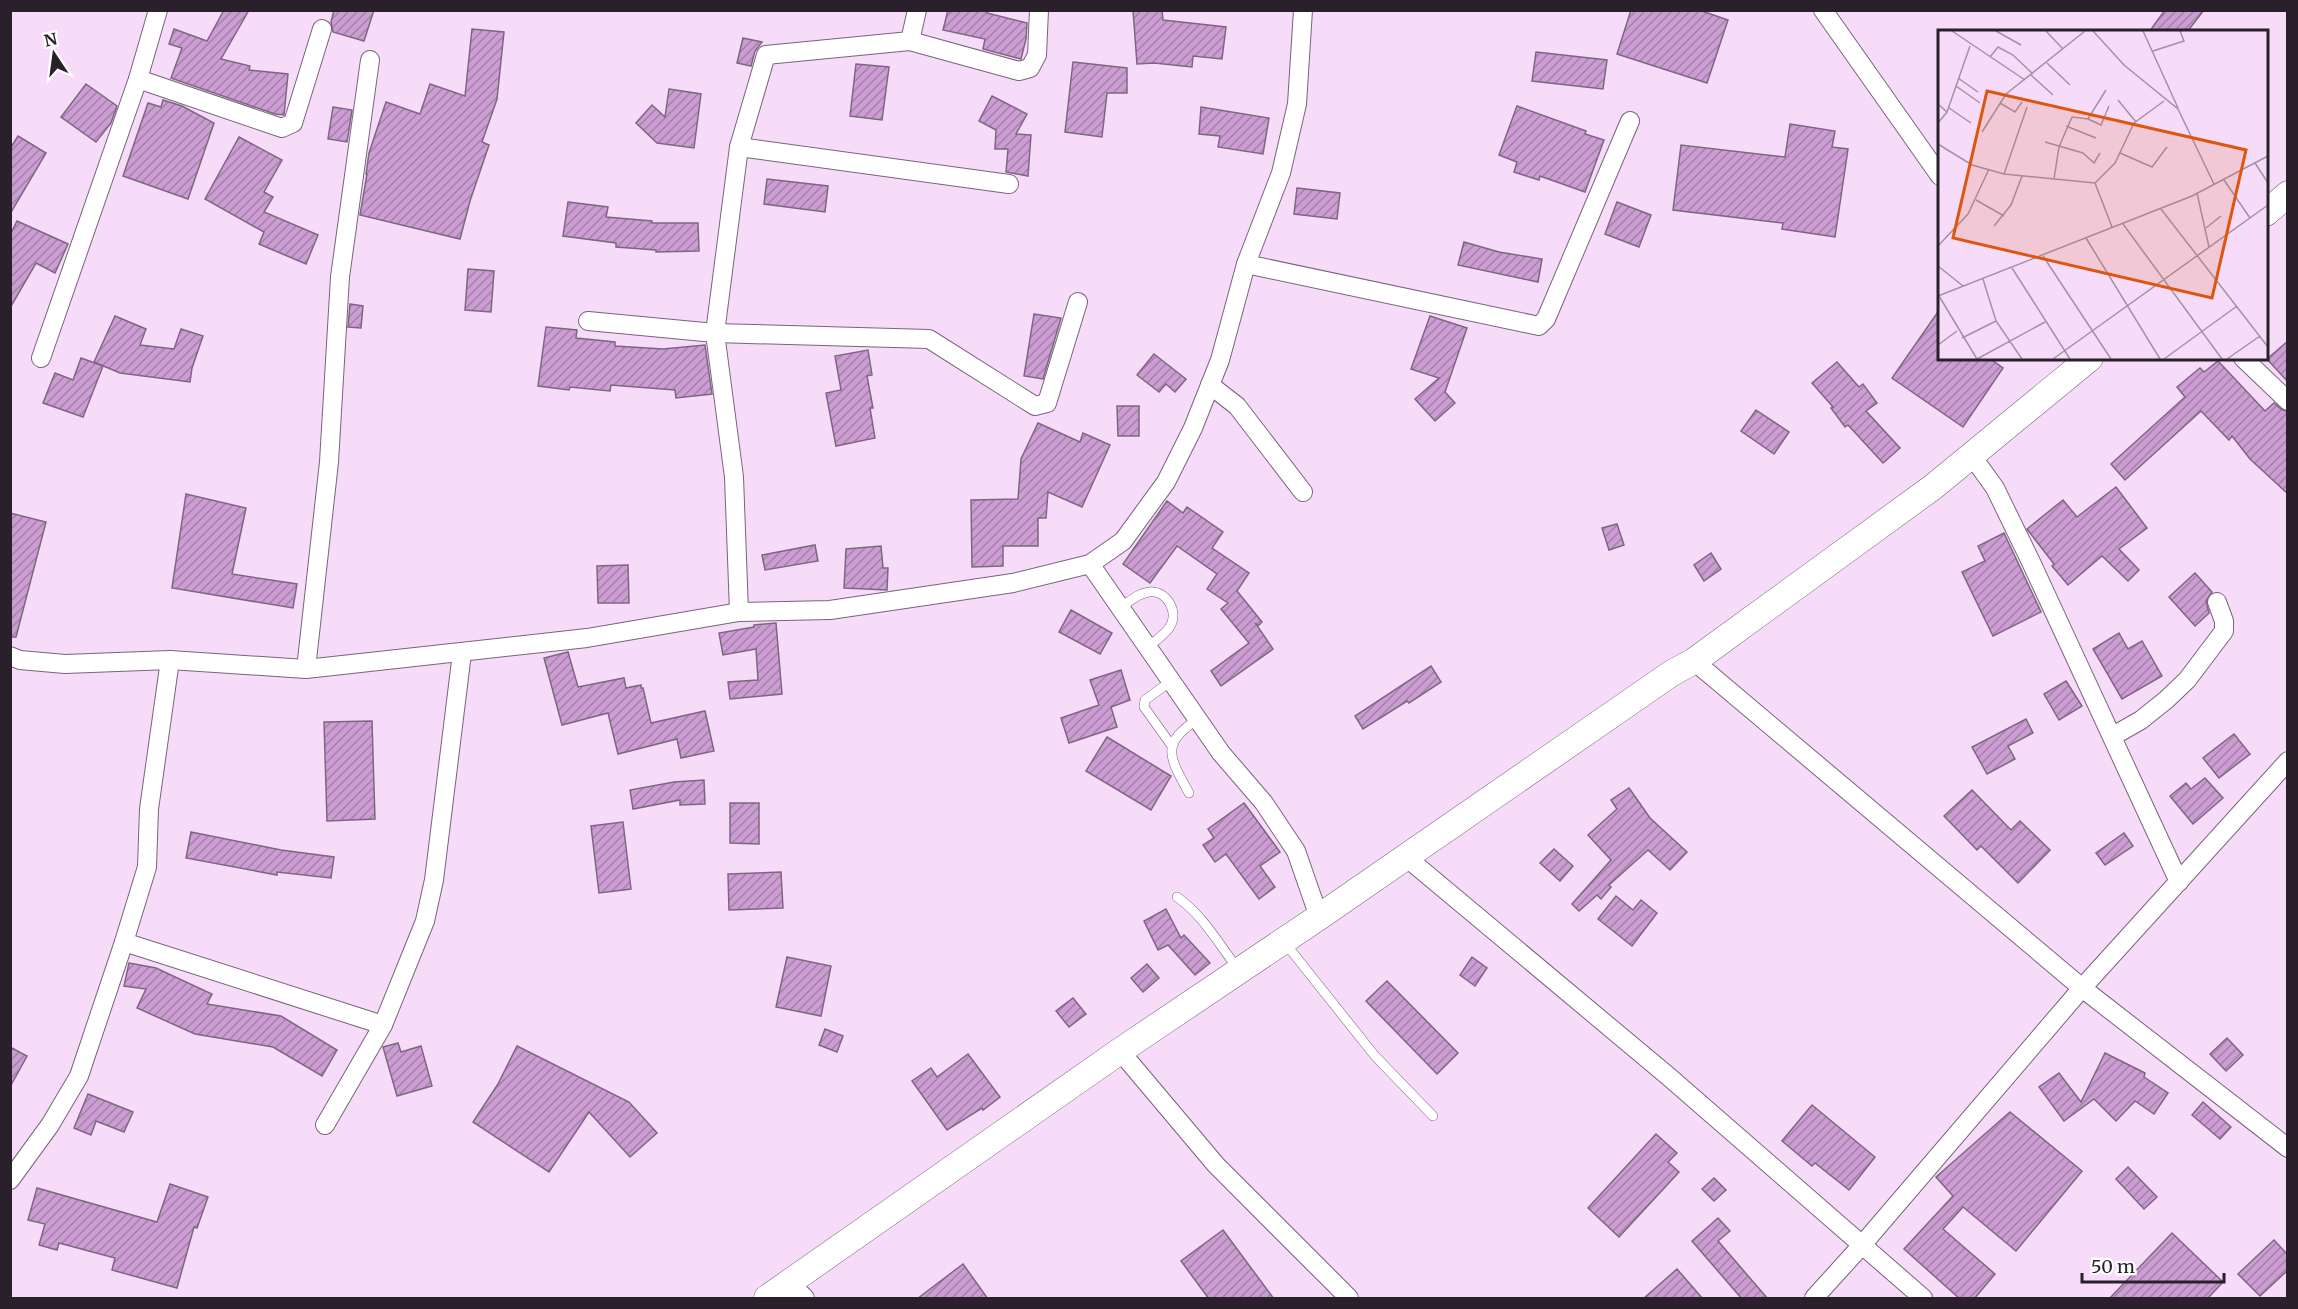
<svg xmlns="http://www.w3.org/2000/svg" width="2298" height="1309" viewBox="0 0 2298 1309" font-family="Merriweather,serif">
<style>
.building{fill:url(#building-hatch);stroke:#7d6780;stroke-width:1.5}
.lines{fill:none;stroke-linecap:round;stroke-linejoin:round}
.lane-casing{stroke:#79637c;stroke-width:10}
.street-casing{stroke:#79637c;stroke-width:20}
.secondary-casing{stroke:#79637c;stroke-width:27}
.lane{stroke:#fff;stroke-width:9}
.street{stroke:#fff;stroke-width:18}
.secondary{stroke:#fff;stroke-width:26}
.inset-road{fill:none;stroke:#a491a7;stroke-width:1.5}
.view{fill:#de560e;fill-opacity:0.15;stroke:#de560e;stroke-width:3}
.inset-edge{fill:none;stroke:#29202b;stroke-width:3}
</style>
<defs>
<pattern id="building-hatch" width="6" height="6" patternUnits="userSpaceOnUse" patternTransform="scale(1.5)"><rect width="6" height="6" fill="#cc9dd3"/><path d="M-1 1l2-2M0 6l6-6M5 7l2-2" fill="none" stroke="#a680ab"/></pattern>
</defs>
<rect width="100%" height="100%" fill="#f6dcf9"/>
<g class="building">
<path d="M224,10H249L221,59L250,66L249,70L288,74L284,115L275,114L171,78L182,48L169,44L174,29L207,41Z"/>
<path d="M334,10H374L364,41L333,32L331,22Z"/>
<path d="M948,10H988L987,13L1027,23L1026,39L1021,59L983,49L985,39L943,30Z"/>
<path d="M1133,10H1162L1163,20L1226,27L1222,59L1193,56L1192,67L1154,63L1137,64Z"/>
<path d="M1631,10H1699L1728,20L1707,83L1617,54Z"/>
<path d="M2165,10H2204L2187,32H2149Z"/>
<path d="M472,29L504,32L497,99L482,142L489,145L470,201L460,239L360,215L367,174H366L369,153L386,102L420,114L430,84L465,96Z"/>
<path d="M743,38L762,42L755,51L751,66L737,63Z"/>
<path d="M1536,52L1607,60L1603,89L1532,81Z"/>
<path d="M1073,62L1127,68V93H1107L1102,137L1065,132Z"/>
<path d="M856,64L889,67L882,120L850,116Z"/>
<path d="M86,84L117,106L111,123L96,142L61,117Z"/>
<path d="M669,89L701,94L694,148L657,143L636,123L652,105L665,117Z"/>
<path d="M992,96L1027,114L1016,134L1031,135L1028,176L1006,172L1008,149H995L996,130L979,121Z"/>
<path d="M163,100L182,106L214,123L188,199L123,176L148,103L161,107Z"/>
<path d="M1517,106L1586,131L1585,134L1604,140L1585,192L1540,176L1539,180L1514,172L1517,162L1499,155Z"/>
<path d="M333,107L352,110L347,142L328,139Z"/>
<path d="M1201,107L1269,118L1263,154L1218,147L1220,136L1199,134Z"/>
<path d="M1790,124L1835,131L1832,147L1848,149L1835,237L1782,229L1783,223L1673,210L1681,145L1785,157Z"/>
<path d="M18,136L46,153L10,214V149Z"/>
<path d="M239,137L282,160L264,192L273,197L264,212L318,235L306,264L259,244L264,232L205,199Z"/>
<path d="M767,179L828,186L825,212L764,204Z"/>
<path d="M1297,188L1340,193L1337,219L1294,214Z"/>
<path d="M568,202L608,207L606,217L652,221V223H698L699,251L656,252V250L616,247V243L563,236Z"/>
<path d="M1617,202L1651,215L1639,247L1605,234Z"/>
<path d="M17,221L68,244L55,273L36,263L10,308V235Z"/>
<path d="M1464,242L1499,252L1542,259L1538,282L1458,265Z"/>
<path d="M468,269L494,271L491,312L465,310Z"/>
<path d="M350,304L363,306L361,328L348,327Z"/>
<path d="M1940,309V358H1989L2003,368L1963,427L1892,378Z"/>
<path d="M1034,314L1061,318L1043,379L1024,376Z"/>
<path d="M115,316L146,329L140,345L174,349L181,329L203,336L192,368L190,382L120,373L94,362Z"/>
<path d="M1430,316L1467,328L1445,392L1455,403L1435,421L1415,399L1439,378L1411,369Z"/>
<path d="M546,327L577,330L576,338L615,342V346L663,349L705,345L712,394L676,398L675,390L611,385L610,391L570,387L569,390L538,386Z"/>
<path d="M2288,341V382L2267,359Z"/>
<path d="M868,350L872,375L867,376L873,408H870L875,438L836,446L826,393L841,390L835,356Z"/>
<path d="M1154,354L1186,379L1175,392L1166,384L1159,392L1137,375Z"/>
<path d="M81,358L103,366L83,417L43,403L55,373L73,380Z"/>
<path d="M2218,361L2265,411L2274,403L2281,409L2288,412V494L2250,459L2232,436L2229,440L2201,411L2125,480L2111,464L2185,397L2177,387L2200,368L2204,372Z"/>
<path d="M1837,362L1859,387L1863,384L1877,403L1866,411L1900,448L1883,463L1848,425L1845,427L1831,408L1833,407L1812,383Z"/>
<path d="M1117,406H1139V436H1118Z"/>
<path d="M1756,410L1789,432L1774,454L1741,431Z"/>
<path d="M1038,423L1080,442L1083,433L1110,445L1082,507L1048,492L1046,518H1038V546H1003V566L972,567L971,500L1018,499L1021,459Z"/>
<path d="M2116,487L2147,528L2119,549L2139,570L2128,581L2102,556L2068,585L2052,566L2054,564L2027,529L2063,500L2077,517Z"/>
<path d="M186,494L246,508L232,574L297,584L293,608L172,588Z"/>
<path d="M1167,501L1183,513L1187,507L1223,532L1212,548L1249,573L1237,591L1262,622L1259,625L1256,624L1273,649L1221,686L1211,671L1249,643L1221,609L1228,603L1207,589L1217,574L1177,546L1150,583L1123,564Z"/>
<path d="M10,513L46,522L16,637H10Z"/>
<path d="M1617,524L1624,545L1609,550L1602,528Z"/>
<path d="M2004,533L2041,612L1993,636L1962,572L1985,561L1978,546Z"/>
<path d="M815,545L818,561L765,570L762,555Z"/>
<path d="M881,546L883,568H888L887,590L844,588L846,549Z"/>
<path d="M1711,553L1721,569L1704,581L1694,565Z"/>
<path d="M628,565L629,603H598L597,566Z"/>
<path d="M2195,573L2212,592L2206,601L2209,613L2195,626L2169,597Z"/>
<path d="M1071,610L1112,633L1100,654L1059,632Z"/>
<path d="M776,623L782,694L730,699L728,682L758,680L756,649L723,655L719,633L754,627V625Z"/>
<path d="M2119,633L2128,649L2142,641L2162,676L2122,699L2093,649Z"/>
<path d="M568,652L578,687L624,678L626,688L641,685V688H643L651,723L705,711L714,751L681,758L677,739L618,754L608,713L562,725L544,658Z"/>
<path d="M1431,666L1441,682L1409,703L1407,701L1363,729L1355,716Z"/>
<path d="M1121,670L1130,700L1111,707L1117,727L1069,743L1061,718L1099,705L1090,680Z"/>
<path d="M2066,681L2082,706L2059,720L2044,694Z"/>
<path d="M2026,719L2033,733L2008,746L2015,759L1987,774L1972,747Z"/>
<path d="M372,721L375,819L327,821L324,722Z"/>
<path d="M2234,734L2250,754L2219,778L2203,758Z"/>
<path d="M1107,737L1171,776L1151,810L1086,771Z"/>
<path d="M2205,778L2223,798L2193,824L2170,796L2186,783L2191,789Z"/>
<path d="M704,780L705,804L680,805V800L633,809L630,790L674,782Z"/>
<path d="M1629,788L1650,818L1687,852L1670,870L1648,850L1609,885L1611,887L1601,899L1597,895L1579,911L1572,904L1611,860L1588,835L1617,809L1611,800Z"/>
<path d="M1972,790L2011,830L2020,821L2050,850L2018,883L1981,846L1977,850L1944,816Z"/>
<path d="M730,803H759V844L730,843Z"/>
<path d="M1244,803L1280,852L1260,866L1275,887L1259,899L1226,854L1215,862L1203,845L1214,838L1208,829Z"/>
<path d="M623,822L631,889L599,893L591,826Z"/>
<path d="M191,832L281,850L334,857L331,878L277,872V875L186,858Z"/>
<path d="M2124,833L2133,846L2105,865L2096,853Z"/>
<path d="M1554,849L1573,866L1560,881L1540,863Z"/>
<path d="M781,872L783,908L729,910L728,874Z"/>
<path d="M1616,896L1633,910L1641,900L1657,913L1632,946L1598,919Z"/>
<path d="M1166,909L1181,938L1184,935L1210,963L1195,975L1168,945L1158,950L1144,921Z"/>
<path d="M787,957L831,966L821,1016L776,1007Z"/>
<path d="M1472,957L1487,968L1475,986L1460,975Z"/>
<path d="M129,963L156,968L212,994L207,1004L281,1016L337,1050L322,1076L273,1047L195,1034L137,1008L146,989L124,986Z"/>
<path d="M1147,964L1159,978L1143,992L1131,978Z"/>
<path d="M1387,981L1458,1053L1437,1074L1366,1001Z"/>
<path d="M1073,998L1086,1014L1069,1027L1056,1011Z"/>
<path d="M825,1029L843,1036L837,1052L819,1045Z"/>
<path d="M2227,1038L2243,1055L2226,1071L2210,1054Z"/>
<path d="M398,1043L401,1052L421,1046L432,1086L397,1096L383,1047Z"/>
<path d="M517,1046L629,1102L657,1133L630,1157L589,1112L549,1172L473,1122L498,1084Z"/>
<path d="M10,1047L27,1056L10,1087Z"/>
<path d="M2105,1053L2145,1073L2144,1077L2168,1093L2154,1114L2135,1101L2116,1121L2094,1099L2064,1121L2039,1087L2059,1073L2081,1102Z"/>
<path d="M968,1054L1000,1097L983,1110L982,1108L947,1130L912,1081L931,1068L937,1077Z"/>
<path d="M88,1094L133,1112L124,1132L96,1121L91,1135L74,1128Z"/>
<path d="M2203,1102L2231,1127L2220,1139L2192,1115Z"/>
<path d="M1812,1105L1875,1157L1849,1190L1815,1163L1812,1166L1782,1141Z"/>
<path d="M2010,1112L2082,1171L2016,1251L1963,1207L1943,1229L1995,1274L1974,1299H1960L1904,1249L1953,1196L1936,1177Z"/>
<path d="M1656,1134L1677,1153L1668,1162L1679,1172L1619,1237L1588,1208Z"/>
<path d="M2128,1167L2157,1197L2144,1209L2116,1179Z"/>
<path d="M1714,1178L1726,1190L1714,1201L1702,1189Z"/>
<path d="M170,1184L208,1197L197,1228L194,1227L177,1288L112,1270L115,1258L59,1243L57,1250L39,1245L45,1224L28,1220L37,1188L157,1222Z"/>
<path d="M1718,1218L1730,1231L1718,1241L1768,1299H1742L1692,1241Z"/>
<path d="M1223,1230L1274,1299H1209L1181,1261Z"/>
<path d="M2172,1233L2223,1282L2207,1299H2109Z"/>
<path d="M2274,1240L2288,1255V1270L2260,1296L2238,1274Z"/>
<path d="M963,1264L988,1299H917Z"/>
<path d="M1677,1269L1703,1299H1643Z"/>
</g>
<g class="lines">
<defs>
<g id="lane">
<path d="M1120,608C1129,602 1138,593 1149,592C1167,590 1180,613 1169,628C1164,635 1154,642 1148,647"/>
<path d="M1171,681L1145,700L1144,707L1172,746"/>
<path d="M1189,793C1170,758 1159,744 1198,719"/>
<path d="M1177,897C1204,916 1219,945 1239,970"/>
<path d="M1285,943L1375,1056L1433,1116"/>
</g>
<g id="street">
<path d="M1823,10L1940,176"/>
<path d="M910,41L1019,71L1030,68L1037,55L1039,10"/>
<path d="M138,79L282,128L293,123L322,29"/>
<path d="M739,147L1009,184"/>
<path d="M1246,264L1539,326L1546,319L1630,121"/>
<path d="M588,321L715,333L929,339L1035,406L1047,403L1078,302"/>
<path d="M41,358L138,79L158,10"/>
<path d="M2243,358L2288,401"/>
<path d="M1210,385L1237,406L1303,492"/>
<path d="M1972,456L1995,488L2031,562L2179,882"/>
<path d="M1090,564L1221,753L1264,803L1296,851L1319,917"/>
<path d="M739,612L734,477L715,333L739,147L766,55L910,41L917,10"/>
<path d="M10,656L20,660L65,664L170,660L306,669L587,638L739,612L830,610L1013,583L1090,564L1123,541L1166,482L1193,428L1220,360L1246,264L1281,173L1297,104L1303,10"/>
<path d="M1694,661L2082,988L2288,1148"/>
<path d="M306,669L329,462L340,277L370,60"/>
<path d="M2113,736L2141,720L2166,700L2187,680L2224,631V621L2217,602"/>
<path d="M1406,857L1668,1076L1923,1298"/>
<path d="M124,942L383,1025"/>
<path d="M1120,1051L1216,1165L1349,1298"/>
<path d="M325,1125L383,1025L425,921L434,880L462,653"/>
<path d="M10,1180L50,1125L79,1076L124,942L147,867L149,809L170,660"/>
<path d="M790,1283L805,1298"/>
<path d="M1814,1298L1862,1245L2082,988L2288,761"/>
</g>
<g id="secondary">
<path d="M2266,213L2288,194"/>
<path d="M767,1298L1120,1051L1319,917L1672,673L1694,661L1933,487L2090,358"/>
</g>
</defs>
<use href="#lane" class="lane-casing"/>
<use href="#street" class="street-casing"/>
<use href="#secondary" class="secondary-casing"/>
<use href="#lane" class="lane"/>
<use href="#street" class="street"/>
<use href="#secondary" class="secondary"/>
</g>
<g transform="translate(1938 30)">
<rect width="330" height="330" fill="#f6dcf9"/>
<path class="inset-road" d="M14,1L87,50M58,1L83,15M108,1L125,19M155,1L186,35L240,79L276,154M205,1L240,78M215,21L246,11L242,1M52,27L60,17L75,25L95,44M109,33L132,55M93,45L115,65M20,48L40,62M18,56L42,73M180,70L198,92M62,73L77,82L84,72M0,74L9,82L0,93M11,78L33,93M9,82L32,16M150,89L163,95L171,76M128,96L158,108M44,102L68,64L147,1M107,112L145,123L156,133L162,123M0,114L34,135L66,144L157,153L177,133L196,93L226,71M182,123L214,137L229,117M317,133L330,153M66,144L89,77M116,149L121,117L134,87L150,89L168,60M286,150L312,188M157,153L174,197M259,163L271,217M38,170L66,186M223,179L330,317M185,194L284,329M56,196L73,175L84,146M268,198L283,186M148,208L222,329M0,216L30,184L51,139M105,226L173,329M0,236L25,256M74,238L132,329M45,249L58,291L84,329M0,266L254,166L330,126M1,266L39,329M24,308L58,291M0,315L19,301M39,329L107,292M115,329L330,175M226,329L299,276M289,329L322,306"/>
<path class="view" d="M49,61L308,120L274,268L15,208Z"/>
<rect width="330" height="330" class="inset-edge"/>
</g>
<rect width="2298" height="1309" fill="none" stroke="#29202b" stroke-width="24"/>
<g transform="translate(54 54) rotate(347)" stroke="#ffffff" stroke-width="4.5" paint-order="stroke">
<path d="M0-4.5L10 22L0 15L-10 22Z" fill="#29202b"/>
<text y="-9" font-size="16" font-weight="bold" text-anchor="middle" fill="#29202b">N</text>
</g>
<path d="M2082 1273v9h142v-9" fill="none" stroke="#29202b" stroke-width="3"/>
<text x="2091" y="1273" font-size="18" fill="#29202b" stroke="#ffffff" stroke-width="4.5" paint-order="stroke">50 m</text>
</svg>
